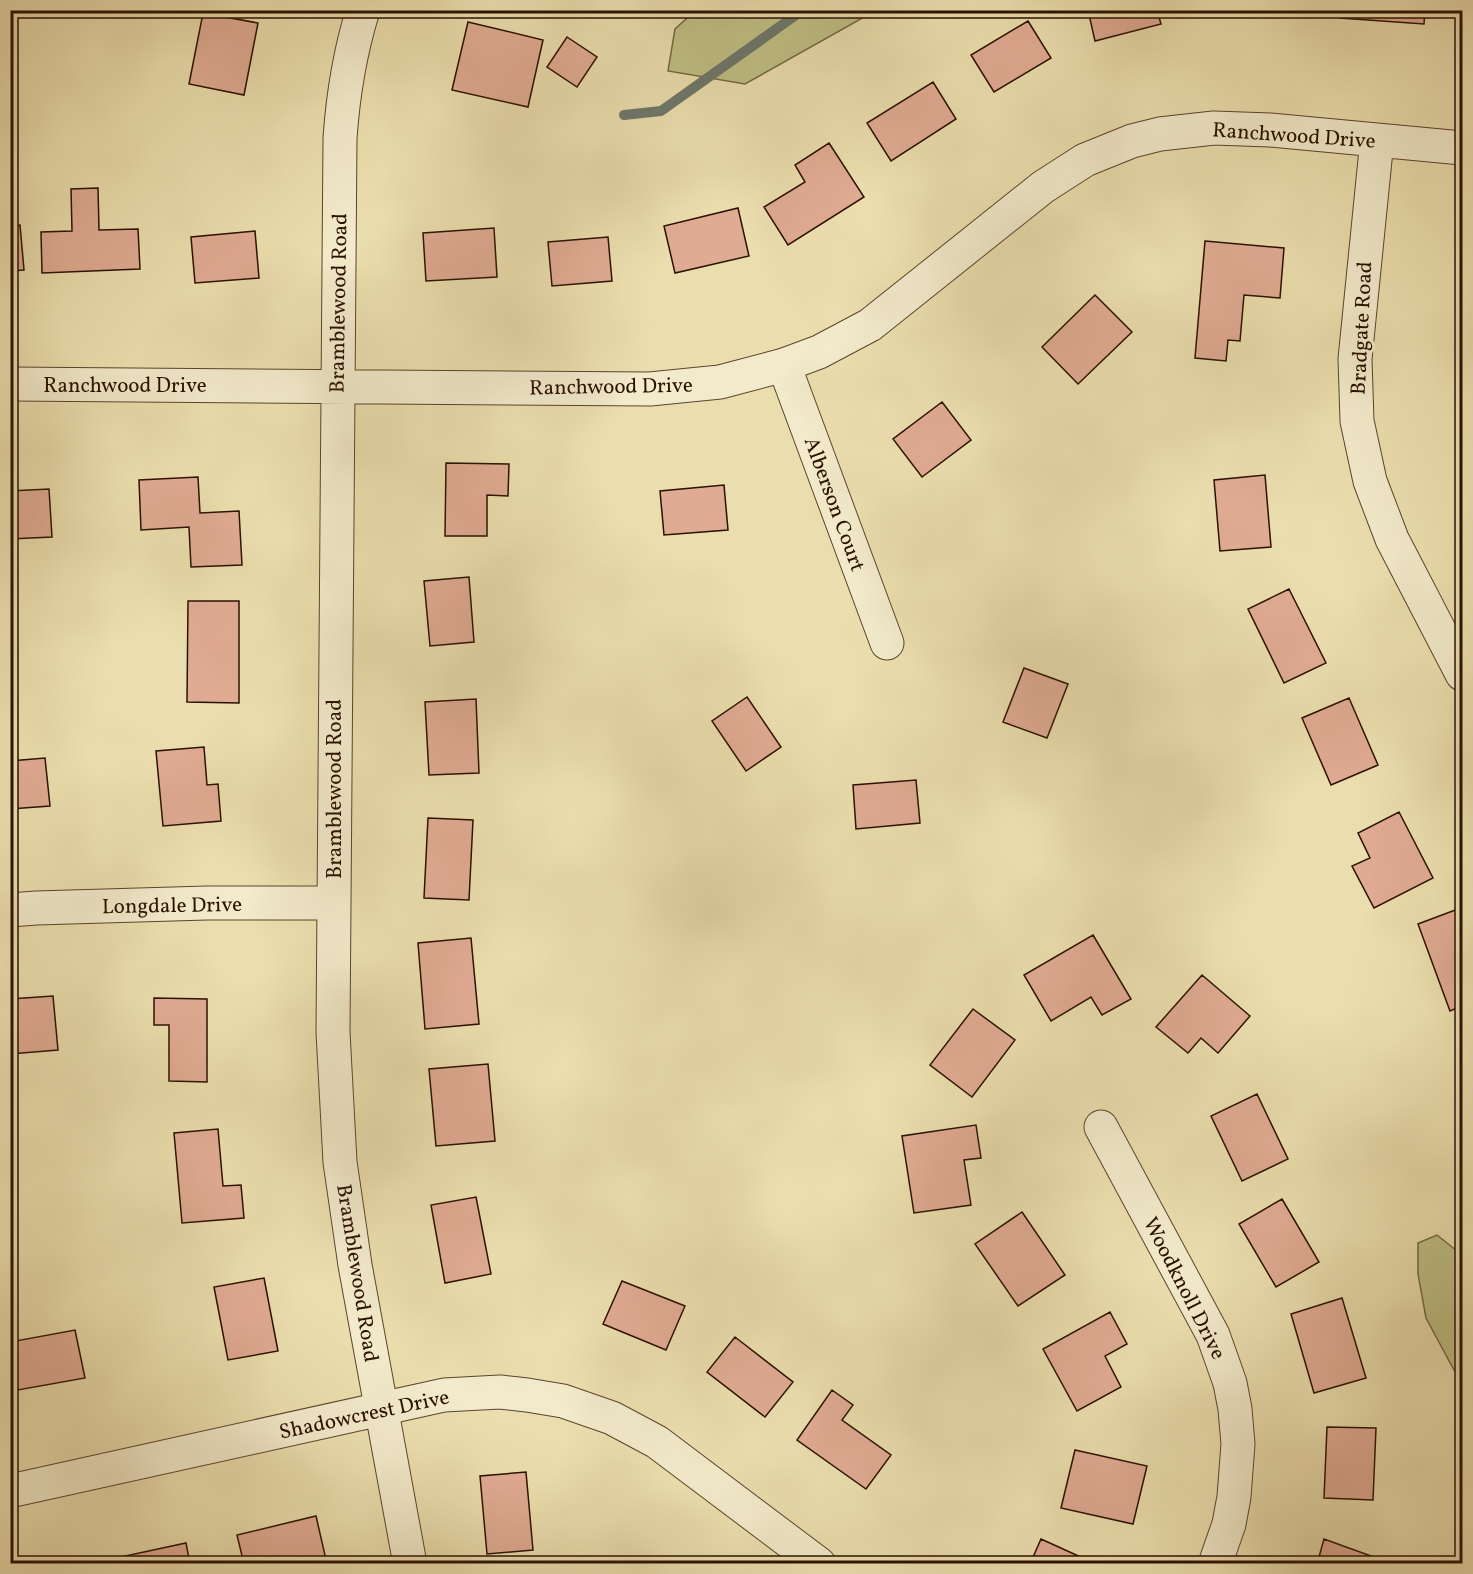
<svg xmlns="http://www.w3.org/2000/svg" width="1473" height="1574" viewBox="0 0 1473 1574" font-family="Vollkorn,serif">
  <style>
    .green { fill: #bfbf85; stroke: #746842; stroke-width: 1.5 }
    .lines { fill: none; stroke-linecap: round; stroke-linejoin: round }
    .stream { stroke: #6d776b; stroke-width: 10 }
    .building { fill: #e0ab93; stroke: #2a1100; stroke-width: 1.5 }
    .street-casing { stroke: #5a442c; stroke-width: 35 }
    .street { stroke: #f2eaca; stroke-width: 33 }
    .labels { text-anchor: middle; stroke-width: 6; stroke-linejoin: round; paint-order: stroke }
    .street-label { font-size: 21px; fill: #2a1100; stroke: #f2eaca }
  </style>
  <rect width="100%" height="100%" fill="#ebdeae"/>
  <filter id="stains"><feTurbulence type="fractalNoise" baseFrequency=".00333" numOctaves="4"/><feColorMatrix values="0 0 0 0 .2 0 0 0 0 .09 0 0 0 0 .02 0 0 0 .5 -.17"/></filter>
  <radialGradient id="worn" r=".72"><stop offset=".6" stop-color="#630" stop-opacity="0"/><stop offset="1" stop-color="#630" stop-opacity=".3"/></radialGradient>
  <path class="green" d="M695,11v-1l180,1 -130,73 -77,-13 7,-42z
    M1437,1235l25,20v130l-36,-67 -8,-44v-31z"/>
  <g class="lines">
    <path class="stream" d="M624,115l37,-4 142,-101"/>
  </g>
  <path class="building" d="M1088,10h69l4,14 -66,17z
    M1217,10h74v2l-74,5z
    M1340,10h85l-1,14 -84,-6z
    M203,13l55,10 -14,72 -55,-11z
    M1028,21l23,37 -57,34 -23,-37z
    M468,22l75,18 -15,67 -76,-17z
    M567,37l30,20 -20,30 -30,-20z
    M933,82l23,37 -65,42 -24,-38z
    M829,143l35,54 -76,48 -24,-38 41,-25 -10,-17z
    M98,188l1,42 39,-1 2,40 -98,4 -1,-41 31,-1 -1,-42z
    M738,208l11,48 -74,17 -11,-47z
    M20,225l4,45 -14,1v-45z
    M494,228l3,49 -71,4 -3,-48z
    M255,231l4,47 -64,5 -4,-46z
    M608,237l4,44 -60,5 -4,-44z
    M1205,241l79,7 -4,50 -36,-3 -4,46 -12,-1 -2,21 -31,-3z
    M1095,295l37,37 -54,52 -36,-37z
    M942,402l29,38 -49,37 -29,-38z
    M446,463l63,1 -1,32 -21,-1v41h-42z
    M1265,475l6,72 -51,4 -6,-71z
    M198,477l2,36 39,-2 3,54 -51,2 -2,-40 -48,3 -2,-50z
    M724,485l4,45 -64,5 -4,-44z
    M49,489l3,48 -42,2v-48z
    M469,577l5,65 -44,4 -6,-65z
    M1289,589l37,74 -42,20 -36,-74z
    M188,601h51v102l-52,-1z
    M1024,668l44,16 -21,54 -44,-16z
    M747,697l34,50 -35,24 -34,-50z
    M1349,698l29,67 -47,20 -29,-67z
    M476,699l3,74 -50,2 -4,-73z
    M204,747l3,38 11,-1 3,37 -58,5 -7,-75z
    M45,758l5,48 -40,3v-48z
    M916,780l4,43 -64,6 -3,-44z
    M1399,812l34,66 -59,30 -22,-42 18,-8 -12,-25z
    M428,818l45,2 -4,80 -45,-2z
    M1458,909l4,14v83l-12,5 -32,-87z
    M1093,935l38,64 -29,16 -11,-18 -40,24 -27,-46z
    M471,938l8,86 -54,5 -7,-86z
    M1202,975l48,41 -32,37 -17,-15 -13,15 -32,-26z
    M53,996l5,54 -48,4v-55z
    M154,998l53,1v83l-38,-1v-56h-15z
    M973,1009l42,31 -43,57 -42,-32z
    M488,1064l7,77 -59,5 -7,-77z
    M1257,1094l31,65 -46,22 -31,-65z
    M976,1125l5,33 -17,2 7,45 -57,8 -12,-77z
    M218,1129l5,57 18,-1 3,33 -62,5 -8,-90z
    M476,1197l15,77 -46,9 -14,-78z
    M1282,1199l37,63 -43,25 -37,-63z
    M1022,1212l43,63 -47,31 -43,-62z
    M264,1278l14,73 -50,9 -14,-73z
    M622,1281l63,25 -19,44 -63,-26z
    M1342,1298l24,80 -52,15 -23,-79z
    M1110,1312l17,32 -22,12 16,31 -44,24 -34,-62z
    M75,1330l10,48 -67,12 -8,-38v-10z
    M735,1337l58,45 -28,35 -58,-45z
    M832,1390l21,15 -11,15 49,35 -25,34 -69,-49z
    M1327,1427l49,1 -3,72 -49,-2z
    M1075,1450l72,16 -14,58 -72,-16z
    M526,1472l7,78 -46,4 -7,-78z
    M316,1516l11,48h-83l-7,-29z
    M1041,1539l55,25h-66z
    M1324,1539l47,17 -2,8h-52z
    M186,1543l4,21h-87l-1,-3z"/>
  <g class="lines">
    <g class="street-casing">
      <path id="street" d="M363,10c-13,42 -20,85 -23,128l-7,894 7,130 15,103 55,299
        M1377,140l-22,219 2,62 13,60 22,58 70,135
        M784,365l103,278
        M10,384l640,5 70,-7 64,-17 35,-13 51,-27 173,-138 42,-27 47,-19 28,-7 54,-6 56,2 192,18
        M10,910l26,-2 171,-5h126
        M1101,1127l112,208 17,48 5,26 3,35 -4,53 -5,27 -14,40
        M10,1491l434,-96 56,-3 27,3 36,6 49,17 45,24 162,122"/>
    </g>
    <use href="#street" class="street"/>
  </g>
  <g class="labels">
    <g class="street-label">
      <text transform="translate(1294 135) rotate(4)" y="7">Ranchwood Drive</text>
      <text transform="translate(338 303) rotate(-89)" y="7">Bramblewood Road</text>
      <text transform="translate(1361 328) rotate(-87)" y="7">Bradgate Road</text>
      <text x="125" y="392">Ranchwood Drive</text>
      <text transform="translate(611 386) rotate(-1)" y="7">Ranchwood Drive</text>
      <text transform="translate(835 504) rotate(70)" y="7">Alberson Court</text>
      <text transform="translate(334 789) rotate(-90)" y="7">Bramblewood Road</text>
      <text transform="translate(172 905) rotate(-1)" y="7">Longdale Drive</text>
      <text transform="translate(358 1273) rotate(81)" y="7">Bramblewood Road</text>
      <text transform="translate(1185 1288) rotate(63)" y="7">Woodknoll Drive</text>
      <text transform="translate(364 1414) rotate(-12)" y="7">Shadowcrest Drive</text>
    </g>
  </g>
  <rect width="1473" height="1574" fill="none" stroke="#ebdeae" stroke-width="36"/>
  <rect x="12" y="12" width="1449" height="1550" fill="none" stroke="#2a1100" stroke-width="3"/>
  <rect x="18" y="18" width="1437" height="1538" fill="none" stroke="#2a1100" stroke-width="1.5"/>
  <rect width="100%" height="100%" filter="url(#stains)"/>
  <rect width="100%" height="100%" fill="url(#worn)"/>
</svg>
